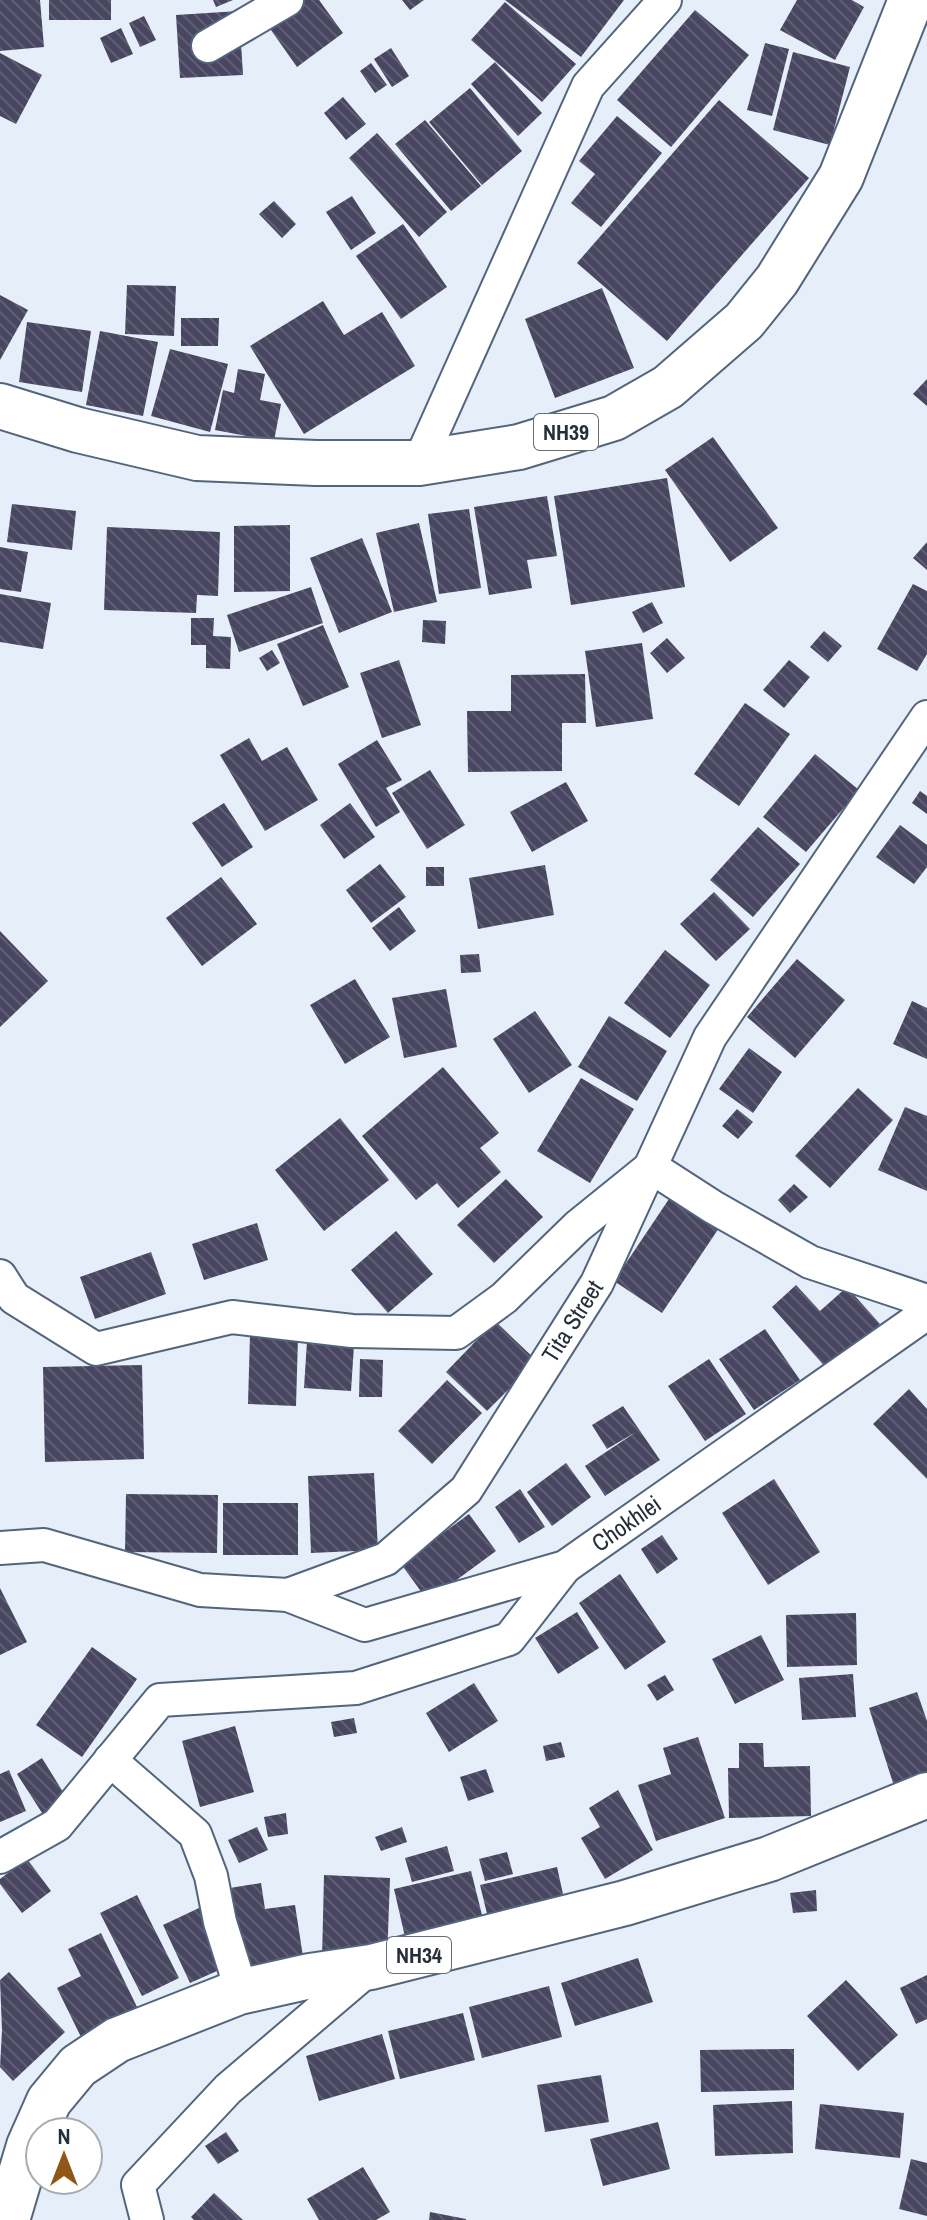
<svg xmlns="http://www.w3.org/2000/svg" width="927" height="2220" viewBox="0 0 927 2220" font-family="'Archivo Narrow',sans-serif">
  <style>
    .building { fill: url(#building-back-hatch) }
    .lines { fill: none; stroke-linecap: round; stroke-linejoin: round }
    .street-casing { stroke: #52657d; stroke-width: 36 }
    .highway-casing { stroke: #52657d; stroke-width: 48 }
    .street { stroke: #fff; stroke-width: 32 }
    .highway { stroke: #fff; stroke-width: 44 }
    .labels { text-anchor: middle; stroke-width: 8; stroke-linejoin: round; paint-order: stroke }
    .shield { fill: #fff; stroke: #676d74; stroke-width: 2 }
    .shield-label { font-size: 22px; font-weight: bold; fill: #262e39 }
    .street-label { font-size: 24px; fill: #262e39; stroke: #fff }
  </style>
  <defs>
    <pattern id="building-back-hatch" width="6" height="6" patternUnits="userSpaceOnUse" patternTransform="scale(2)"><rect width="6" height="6" fill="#484660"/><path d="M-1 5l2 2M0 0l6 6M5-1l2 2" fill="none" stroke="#605e74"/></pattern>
  </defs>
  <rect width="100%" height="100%" fill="#e5eef9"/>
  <path class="building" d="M0,0h40l4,47 -44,4z
    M49,0h62v20h-62z
    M213,0h20l-17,7z
    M298,0h21l24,33 -46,34 -31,-44z
    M402,0h22l-14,10z
    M505,0h119l-43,57z
    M797,0h55l12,7 -29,53 -55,-30z
    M505,2l71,62 -34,38 -71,-62z
    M695,10l54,45 -78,92 -54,-47z
    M239,11l4,64 -63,3 -4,-63z
    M144,16l12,24 -16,7 -11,-24z
    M121,28l12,26 -22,9 -11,-25z
    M765,43l24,6 -17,67 -25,-6z
    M391,48l18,28 -17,11 -18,-28z
    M793,52l57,15 -20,78 -57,-15z
    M0,53l42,22 -26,49 -16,-8z
    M495,62l47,51 -24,23 -47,-52z
    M371,63l16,22 -12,8 -15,-22z
    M470,88l52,63 -40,34 -53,-63z
    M343,97l23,27 -20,16 -22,-27z
    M719,100l90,78 -142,163 -90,-78z
    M617,116l45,37 -61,74 -30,-24 24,-29 -16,-13z
    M425,120l56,66 -30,25 -56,-67z
    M377,133l70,79 -28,25 -70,-79z
    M352,196l24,37 -25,17 -25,-38z
    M274,201l22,23 -14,14 -23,-24z
    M403,224l44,63 -46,32 -45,-63z
    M127,285l49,1 -2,50 -49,-2z
    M602,288l32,80 -79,30 -30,-79z
    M0,295l28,15 -28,50z
    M323,301l21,34 38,-23 33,54 -111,68 -54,-88z
    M181,318h38l-1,28h-37z
    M27,322l64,9 -9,61 -63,-10z
    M100,331l58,11 -15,74 -57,-11z
    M170,349l58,15 -18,68 -59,-16z
    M238,369l27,5 -5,26 21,4 -7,37 -59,-11 8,-40 11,3z
    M927,379v27l-14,-12z
    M713,437l65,91 -48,34 -65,-92z
    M667,478l18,109 -114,18 -17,-109z
    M547,496l10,60 -30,4 5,28 -43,7 -15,-88z
    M12,504l64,7 -4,39 -65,-8z
    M469,509l12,79 -42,6 -11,-80z
    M419,523l18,79 -43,10 -18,-79z
    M290,525v66l-56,1v-66z
    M107,527l113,5 -2,64 -21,-1 -1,18 -92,-3z
    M362,538l30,74 -53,21 -29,-75z
    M927,542v28l-14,-12z
    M0,547l28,5 -7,40 -21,-3z
    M913,584l14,7v63l-10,17 -40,-22z
    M311,587l12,36 -84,29 -12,-37z
    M0,594l51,9 -8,46 -43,-7z
    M652,602l11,21 -20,10 -11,-21z
    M191,618h23l-1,18 18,1 -1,32 -24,-1v-23h-15z
    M423,620l23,1 -1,23 -23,-2z
    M323,625l26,62 -46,19 -26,-62z
    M824,631l18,15 -14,16 -18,-15z
    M667,638l18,20 -18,15 -17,-20z
    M642,643l11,76 -57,8 -11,-76z
    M272,650l8,13 -13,8 -8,-13z
    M399,660l22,65 -39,13 -22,-65z
    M789,660l21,17 -26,31 -21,-18z
    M585,674l1,49h-24v48l-94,1 -1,-61h44v-36z
    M745,703l45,31 -51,72 -45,-32z
    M249,738l13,23 25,-14 31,53 -53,31 -45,-76z
    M377,740l25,40 -16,8 14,24 -24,15 -38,-63z
    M815,754l44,36 -53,62 -43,-35z
    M430,770l35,55 -38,24 -35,-56z
    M566,782l22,39 -56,31 -22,-40z
    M920,791l7,5v18l-15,-11z
    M224,803l29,44 -31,20 -30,-44z
    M350,803l25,34 -31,22 -24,-34z
    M900,825l27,20v22l-13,17 -38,-27z
    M758,827l42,37 -47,53 -43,-37z
    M380,864l26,33 -35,26 -25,-33z
    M545,865l9,50 -76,14 -9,-51z
    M426,867h18v19h-18z
    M221,877l36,47 -55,42 -36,-48z
    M714,892l36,37 -34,32 -36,-37z
    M399,907l17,24 -26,20 -18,-23z
    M0,931l48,50 -48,46z
    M665,950l45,35 -40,53 -46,-35z
    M479,954l2,18 -20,1 -1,-18z
    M797,959l48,41 -50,58 -48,-41z
    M355,979l35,58 -45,27 -35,-59z
    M446,989l11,58 -53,11 -12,-60z
    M912,1001l15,7v51l-34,-15z
    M535,1011l37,54 -43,28 -36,-54z
    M609,1016l58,35 -30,50 -59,-34z
    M749,1048l33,24 -29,41 -34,-24z
    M443,1067l56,66 -19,15 21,24 -43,36 -21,-25 -21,17 -54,-64z
    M581,1078l53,31 -44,74 -53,-32z
    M858,1088l35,32 -63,68 -35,-32z
    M905,1107l22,9v75l-49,-21z
    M737,1109l16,13 -15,17 -16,-13z
    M340,1118l49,62 -65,51 -49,-61z
    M506,1179l37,38 -49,46 -37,-38z
    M794,1184l14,13 -18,16 -12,-13z
    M671,1196l48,32 -57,85 -48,-32z
    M257,1223l11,37 -64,20 -12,-36z
    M396,1231l37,43 -45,39 -37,-43z
    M151,1252l15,42 -71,25 -15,-42z
    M796,1285l24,26 27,-24 33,37 -52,46 -56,-63z
    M495,1321l42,40 -50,50 -41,-39z
    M765,1329l35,51 -46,30 -35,-51z
    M250,1335l48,2 -2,69 -48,-2z
    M307,1341l47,4 -3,46 -47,-3z
    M360,1359l23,1 -1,37h-23z
    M709,1359l37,55 -41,27 -37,-55z
    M142,1365l2,94 -99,3 -2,-95z
    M447,1380l35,33 -50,51 -34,-33z
    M909,1389l18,20v70l-54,-55z
    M623,1406l37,54 -55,36 -20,-30 51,-34 -29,17 -15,-24z
    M566,1463l25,34 -39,29 -25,-34z
    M374,1473l4,77 -67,3 -3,-77z
    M774,1479l46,73 -52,33 -46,-72z
    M520,1489l25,38 -26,16 -24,-36z
    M126,1494l92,1 -1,58 -92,-1z
    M223,1503h75v52h-75z
    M469,1514l27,37 -68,50 -27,-37z
    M662,1535l16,24 -21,15 -16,-25z
    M620,1574l46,68 -41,28 -46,-67z
    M0,1588l27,54 -27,13z
    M577,1612l22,36 -41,26 -23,-36z
    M856,1613l1,52 -70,2 -1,-52z
    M761,1635l23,45 -49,24 -23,-45z
    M92,1647l45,32 -55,78 -46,-32z
    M853,1674l3,43 -54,3 -3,-42z
    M665,1675l9,15 -17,11 -10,-16z
    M474,1683l24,38 -49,31 -23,-39z
    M917,1692l10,29v54l-33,11 -25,-78z
    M354,1718l3,15 -23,4 -3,-15z
    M235,1726l19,66 -54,15 -18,-66z
    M698,1737l27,81 -69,23 -18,-56 33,-11 -8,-26z
    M561,1742l4,15 -19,4 -3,-15z
    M739,1743h24l1,24 46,-1 1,50 -82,2 -1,-50h11z
    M42,1758l26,42 -24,16 -27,-42z
    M486,1769l8,23 -26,9 -8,-24z
    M9,1770l17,41 -26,11v-48z
    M618,1790l35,60 -48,29 -24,-41 19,-11 -11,-19z
    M286,1813l2,21 -20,3 -4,-20z
    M257,1827l11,23 -29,13 -11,-23z
    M402,1827l5,15 -26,9 -6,-14z
    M447,1846l7,25 -42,11 -7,-24z
    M507,1852l6,22 -28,7 -6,-22z
    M27,1859l24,32 -29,22 -22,-29v-5z
    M557,1867l10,45 -76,18 -11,-45z
    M471,1871l15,60 -78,19 -14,-61z
    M324,1875l66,3 -3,83 -65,-2z
    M261,1883l4,26 30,-4 9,58 -61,9 -13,-84z
    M816,1890l1,21 -24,2 -3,-20z
    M137,1895l42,83 -37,18 -42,-83z
    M199,1908l27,59 -36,16 -27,-58z
    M101,1933l37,76 -57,28 -24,-49 24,-12 -13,-27z
    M638,1958l15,44 -78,24 -14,-43z
    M9,1972l56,60 -52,49 -13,-14 2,-37 -2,-50z
    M927,1975v44l-11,5 -16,-36z
    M846,1980l52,55 -40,36 -51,-55z
    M549,1986l13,51 -80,21 -13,-51z
    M463,2013l12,47 -75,19 -12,-48z
    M382,2034l13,45 -76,22 -13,-45z
    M794,2049v41l-93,2 -1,-42z
    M601,2075l8,47 -64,10 -8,-47z
    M792,2101l1,52 -78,3 -2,-51z
    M820,2104l84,9 -4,45 -85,-9z
    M658,2122l12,47 -67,17 -13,-47z
    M226,2132l13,19 -21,13 -13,-18z
    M911,2159l16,4v53l-28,-7z
    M363,2167l27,45 -14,8h-57l-12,-21z
    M214,2193l29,27h-49l-3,-3z
    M430,2212l36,7v1h-37z"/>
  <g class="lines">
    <g class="street-casing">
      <g id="street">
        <path d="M208,46l79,-46"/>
        <path d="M419,463l169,-377 77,-86"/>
        <path d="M0,1276l14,22 82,51 136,-32 120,14 104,2 48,-35 74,-72 73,-59 62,40 97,55 117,39"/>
        <path id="s1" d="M0,1548l44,-3 156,45 88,5 98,-36 80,-69 131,-207 113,-246 217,-320"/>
        <path id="s2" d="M288,1595l77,30 200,-58 362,-254"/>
        <path d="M110,1760l85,74 16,42 9,46 15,48 4,22"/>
        <path d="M0,1857l57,-32 103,-125 196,-12 153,-49 56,-72"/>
        <path d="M147,2220l-9,-35 90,-96 143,-122"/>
      </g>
    </g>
    <g class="highway-casing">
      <path id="highway" d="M0,406l78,24 119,28 119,5h103l100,-16 95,-29 54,-31 76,-66 33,-41 64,-103 70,-177
        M7,2220l22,-74 20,-45 29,-35 39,-26 122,-48 71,-16 61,-9 254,-64 144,-44 158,-64"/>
    </g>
    <use href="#street" class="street"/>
    <use href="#highway" class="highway"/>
  </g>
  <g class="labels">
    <g class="shield">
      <rect x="534" y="414" width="64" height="36" rx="6"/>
      <rect x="387" y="1937" width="64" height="36" rx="6"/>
    </g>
    <g class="shield-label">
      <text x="566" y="440">NH39</text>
      <text x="419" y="1963">NH34</text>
    </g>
    <g class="street-label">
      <text dy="8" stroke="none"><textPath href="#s1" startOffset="704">Tita Street</textPath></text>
      <text dy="8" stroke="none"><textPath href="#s2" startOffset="366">Chokhlei</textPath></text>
    </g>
  </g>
  <g transform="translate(64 2156)"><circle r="38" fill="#ffffff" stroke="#a8abb0" stroke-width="2"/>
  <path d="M0-6L14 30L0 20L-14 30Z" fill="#925617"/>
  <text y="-12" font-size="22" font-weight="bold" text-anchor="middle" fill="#262e39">N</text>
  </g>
</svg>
